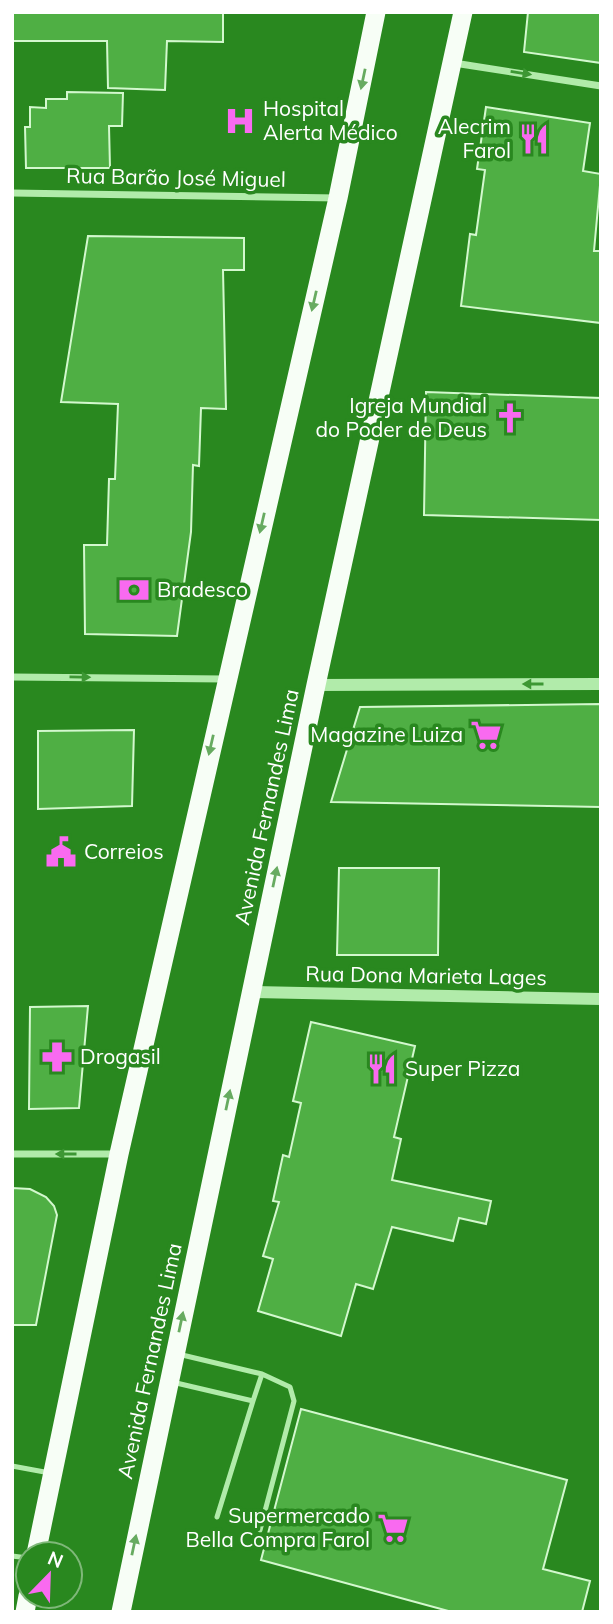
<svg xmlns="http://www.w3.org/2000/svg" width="613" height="1624" viewBox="0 0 613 1624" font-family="Mulish,sans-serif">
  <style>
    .building { fill: #4faf44; stroke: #d3f8ce; stroke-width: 2 }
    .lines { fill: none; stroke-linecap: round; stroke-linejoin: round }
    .service { stroke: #b1ebaa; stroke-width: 5 }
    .minor { stroke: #b1ebaa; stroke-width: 7 }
    .tertiary { stroke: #b1ebaa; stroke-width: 12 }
    .trunk { stroke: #f7fef6; stroke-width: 19 }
    .oneway { fill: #3d9734 }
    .oneway2 { fill: #67ab60 }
    .labels { text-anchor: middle; stroke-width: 7; stroke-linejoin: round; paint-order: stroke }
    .poi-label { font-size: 21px; fill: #fff; stroke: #29881f; text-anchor: start }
    .street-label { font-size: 21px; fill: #fff; stroke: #29881f }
  </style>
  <rect width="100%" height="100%" fill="#29881f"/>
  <path class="building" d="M12,12h211v30l-56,-1 -2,49 -57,-2 -1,-47h-95z
    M528,12h73v51l-77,-11z
    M67,92l56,1 -1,33h-13l1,42h-84l-1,-41h5v-20l16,1v-9h21z
    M486,107l104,16 -7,48 18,3 -7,77h7v72l-140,-17 9,-72 6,1 9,-65 -8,-1z
    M88,236l156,2v32h-21l3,139 -25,-1 -2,58 -6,-1 -2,67 -14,104 -92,-2 -1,-89h23l2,-66h6l3,-75 -57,-2z
    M426,392l175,6v122l-177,-5z
    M600,704l1,103 -270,-5 29,-95z
    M134,730l-2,76 -94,3v-78z
    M339,868h100l-1,87h-101z
    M88,1006l-9,102 -50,1 1,-102z
    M311,1022l104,24 -21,91 7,2 -9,41 99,21 -5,23 -27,-6 -6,23 -61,-14 -19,62 -17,-5 -15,52 -83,-25 15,-52 -10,-3 16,-54 -6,-1 10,-46 6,2 12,-54 -8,-2z
    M12,1188l18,1 16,8 8,9 3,9 -21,110h-24z
    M301,1409l266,71 -24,89 47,12 -8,31h-130l-191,-52z"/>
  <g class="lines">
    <path class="service" d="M178,1354l84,20 -9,27
      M172,1382l81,19 -36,116
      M12,1466l38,7
      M260,1530l34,-129 -4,-14 -28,-13
      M12,1556l16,2"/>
    <path class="minor" d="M454,63l147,23
      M12,193l326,5
      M12,677l213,2
      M12,1154h107"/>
    <path class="tertiary" d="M316,685l285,-1
      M251,992l350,7"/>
    <path class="trunk" d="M36,1554l83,-400 219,-956 38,-186
      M25,1612l3,-16
      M121,1612l195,-927 147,-673"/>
  </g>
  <defs><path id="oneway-solid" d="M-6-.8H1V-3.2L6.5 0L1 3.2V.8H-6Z" transform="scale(1.75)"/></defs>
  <g class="oneway">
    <use href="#oneway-solid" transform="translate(521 73) rotate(9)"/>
    <use href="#oneway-solid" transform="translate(80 677) rotate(1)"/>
    <use href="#oneway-solid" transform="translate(533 684) rotate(180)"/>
    <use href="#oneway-solid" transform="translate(66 1154) rotate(180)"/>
  </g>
  <g class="oneway2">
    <use href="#oneway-solid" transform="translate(363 79) rotate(102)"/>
    <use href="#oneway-solid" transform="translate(314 301) rotate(103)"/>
    <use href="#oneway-solid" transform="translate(262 523) rotate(103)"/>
    <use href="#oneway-solid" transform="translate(211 745) rotate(103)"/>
    <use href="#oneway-solid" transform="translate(275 877) rotate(-78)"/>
    <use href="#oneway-solid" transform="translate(228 1100) rotate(-78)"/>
    <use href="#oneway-solid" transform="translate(181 1322) rotate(-78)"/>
    <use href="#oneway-solid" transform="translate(134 1545) rotate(-78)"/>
  </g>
  <defs>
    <g id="hospital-bare" transform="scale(2.415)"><path d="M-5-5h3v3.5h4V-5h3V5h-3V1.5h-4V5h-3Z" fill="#f96af0" stroke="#29881f" stroke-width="2.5" paint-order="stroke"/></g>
    <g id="restaurant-bare" transform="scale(2.415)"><path d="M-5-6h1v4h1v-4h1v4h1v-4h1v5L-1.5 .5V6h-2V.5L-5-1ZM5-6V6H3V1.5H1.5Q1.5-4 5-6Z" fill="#f96af0" stroke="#29881f" stroke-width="2.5" paint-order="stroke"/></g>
    <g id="church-bare" transform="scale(2.415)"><path d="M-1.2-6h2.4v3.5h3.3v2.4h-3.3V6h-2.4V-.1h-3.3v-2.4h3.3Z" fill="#f96af0" stroke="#29881f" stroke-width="2.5" paint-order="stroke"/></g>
    <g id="bank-bare" transform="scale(2.415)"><path d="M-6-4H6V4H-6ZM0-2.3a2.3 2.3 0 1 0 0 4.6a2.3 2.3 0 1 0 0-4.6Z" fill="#f96af0" stroke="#29881f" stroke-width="2.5" paint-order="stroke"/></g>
    <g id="supermarket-bare" transform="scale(2.415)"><path d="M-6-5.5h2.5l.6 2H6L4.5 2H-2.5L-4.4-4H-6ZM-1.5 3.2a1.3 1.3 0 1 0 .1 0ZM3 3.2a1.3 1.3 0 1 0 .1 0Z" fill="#f96af0" stroke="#29881f" stroke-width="2.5" paint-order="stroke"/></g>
    <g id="civic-bare" transform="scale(2.415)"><path d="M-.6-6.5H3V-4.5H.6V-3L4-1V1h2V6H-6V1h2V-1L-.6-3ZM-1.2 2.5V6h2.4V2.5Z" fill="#f96af0" stroke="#29881f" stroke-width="2.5" paint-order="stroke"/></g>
    <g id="pharmacy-bare" transform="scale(2.415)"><path d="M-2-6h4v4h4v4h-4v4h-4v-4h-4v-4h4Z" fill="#f96af0" stroke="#29881f" stroke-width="2.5" paint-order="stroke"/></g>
  </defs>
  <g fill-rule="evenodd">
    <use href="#hospital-bare" x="240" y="121"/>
    <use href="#restaurant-bare" x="534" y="139"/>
    <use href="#church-bare" x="510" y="418"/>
    <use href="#bank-bare" x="134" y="590"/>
    <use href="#supermarket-bare" x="486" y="735"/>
    <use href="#civic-bare" x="61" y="852"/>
    <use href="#pharmacy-bare" x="57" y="1057"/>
    <use href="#restaurant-bare" x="382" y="1069"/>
    <use href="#supermarket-bare" x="393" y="1528"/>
  </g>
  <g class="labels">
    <g class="poi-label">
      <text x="263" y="116">Hospital<tspan x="263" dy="24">Alerta Médico</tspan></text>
      <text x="511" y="134" text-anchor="end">Alecrim<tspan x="511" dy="24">Farol</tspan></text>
      <text x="487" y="413" text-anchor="end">Igreja Mundial<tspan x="487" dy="24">do Poder de Deus</tspan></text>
      <text x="157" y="597">Bradesco</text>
      <text x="463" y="742" text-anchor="end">Magazine Luiza</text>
      <text x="84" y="859">Correios</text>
      <text x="80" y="1064">Drogasil</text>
      <text x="405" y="1076">Super Pizza</text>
      <text x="370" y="1523" text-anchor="end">Supermercado<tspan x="370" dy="24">Bella Compra Farol</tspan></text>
    </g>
    <g class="street-label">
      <text transform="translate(176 178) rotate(1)" y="7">Rua Barão José Miguel</text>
      <text transform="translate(267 807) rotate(-78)" y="7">Avenida Fernandes Lima</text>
      <text transform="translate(426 976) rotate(1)" y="7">Rua Dona Marieta Lages</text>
      <text transform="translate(150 1361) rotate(-78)" y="7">Avenida Fernandes Lima</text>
    </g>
  </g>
  <rect width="613" height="1624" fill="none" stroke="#ffffff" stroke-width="28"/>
  <g transform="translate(49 1575) rotate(23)"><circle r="33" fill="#29881f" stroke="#7fb879" stroke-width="2"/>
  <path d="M0-5L12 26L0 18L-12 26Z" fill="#f96af0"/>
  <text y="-10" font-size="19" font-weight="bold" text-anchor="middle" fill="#ffffff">N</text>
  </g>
</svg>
